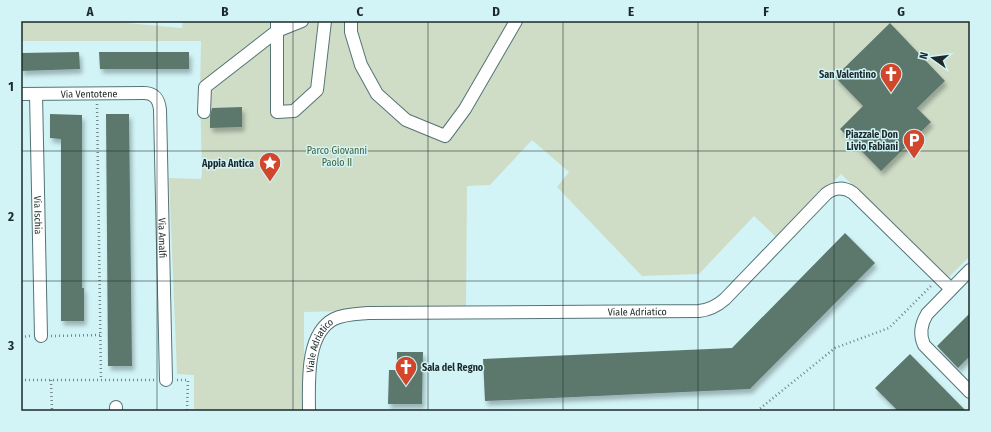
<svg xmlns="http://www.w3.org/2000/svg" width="991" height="432" viewBox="0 0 991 432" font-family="'Fira Sans Condensed',sans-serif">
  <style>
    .green { fill: #cfddc7 }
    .building { fill: #5c786d; filter: url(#shadow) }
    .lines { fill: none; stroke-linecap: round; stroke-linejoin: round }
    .street-casing { stroke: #557476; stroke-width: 14 }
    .path { stroke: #708688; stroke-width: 2.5; stroke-dasharray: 1 3; stroke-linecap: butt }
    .street { stroke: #fff; stroke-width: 12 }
    .grid { fill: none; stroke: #1c292a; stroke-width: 1; stroke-opacity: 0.55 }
    .labels { text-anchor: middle; stroke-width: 3; stroke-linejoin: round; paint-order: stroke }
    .poi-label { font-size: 10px; font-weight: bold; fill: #1c292a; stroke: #d2f4f7; text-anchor: end }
    .street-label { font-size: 10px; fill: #1c292a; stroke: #d2f4f7 }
    .park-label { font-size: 10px; fill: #465f36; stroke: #d2f4f7 }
    .neatline { fill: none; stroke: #1c292a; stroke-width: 1.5 }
    .grid-label { font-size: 13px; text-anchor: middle; font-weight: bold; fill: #1c292a }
  </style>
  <defs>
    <filter id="shadow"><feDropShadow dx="2.5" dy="4.5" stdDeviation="2" flood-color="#0004"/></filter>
  </defs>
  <rect width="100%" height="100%" fill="#d2f4f7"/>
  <path class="green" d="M21,21h83l78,7 1,-7h787v235l-21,21 -108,-103 -64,64 -23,-22 -55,58 -57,2 -85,-89 12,-15 -37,-32 -42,45 -23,1 -1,122 -162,4v99h-110v-36l-17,-1 -8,-196 32,1 1,-6 -2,-82 1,-50h-180z"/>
  <path class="building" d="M890,23l55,58 -28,27 14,14 -50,49 -41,-42 23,-23 -28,-29z
    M79,52l1,17 -59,2v-18z
    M99,52h90v17h-89z
    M242,107v20l-32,1v-12l2,-8z
    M50,114l32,1v173h2v33h-23v-182l-11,-1z
    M106,114h23l3,252h-24z
    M845,233l30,30 -125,126 -265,12 -2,-42 249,-11z
    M970,313v43l-12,12 -21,-22z
    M397,352h26l-1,52h-34l1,-34h8z
    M910,354l56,57h-68l-23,-23z"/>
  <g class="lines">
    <g class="street-casing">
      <g id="street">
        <path d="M277,21v91l17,-1 23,-21 8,-69"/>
        <path d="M351,21v11l10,33 16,29 29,26 39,16 20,-27 51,-88"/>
        <path id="s1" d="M21,94l123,-1c10,0 15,6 16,17l6,270"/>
        <path id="s2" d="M36,94l5,242"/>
        <path d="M204,112l1,-25 72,-56 25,-10"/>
        <path d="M970,270l-43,44c-6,10 -8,20 -3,31l46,47"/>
        <path d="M116,407v4"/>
        <path id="s3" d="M309,411c0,-27 -4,-77 25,-92 10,-5 23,-5 34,-6l331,-2c10,-1 18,-5 26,-12l101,-105c8,-7 18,-7 27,-1l98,96"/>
      </g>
    </g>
    <path class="path" d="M97,104l4,276
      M51,336l49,-1
      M21,337l9,-1
      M21,380h133
      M51,380l1,31
      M177,380h11l-1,31
      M757,411l78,-63 54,-20 42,-42"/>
    <use href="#street" class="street"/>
  </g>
  <path class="grid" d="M157,21v390M293,21v390M428,21v390M563,21v390M698,21v390M834,21v390M21,151h949M21,281h949"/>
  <defs>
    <g id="church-pin" transform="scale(1.15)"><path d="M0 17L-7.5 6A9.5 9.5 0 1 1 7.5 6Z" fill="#d2472c" stroke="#d2f4f7"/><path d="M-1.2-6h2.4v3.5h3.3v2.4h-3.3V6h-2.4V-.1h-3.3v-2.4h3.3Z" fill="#fff"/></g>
    <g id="parking-pin" transform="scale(1.15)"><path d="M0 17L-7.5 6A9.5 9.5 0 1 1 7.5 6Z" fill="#d2472c" stroke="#d2f4f7"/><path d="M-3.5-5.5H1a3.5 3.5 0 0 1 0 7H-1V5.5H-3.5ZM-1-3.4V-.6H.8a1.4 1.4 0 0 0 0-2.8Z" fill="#fff"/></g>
    <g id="sight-pin" transform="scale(1.15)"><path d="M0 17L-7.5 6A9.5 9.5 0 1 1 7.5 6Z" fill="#d2472c" stroke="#d2f4f7"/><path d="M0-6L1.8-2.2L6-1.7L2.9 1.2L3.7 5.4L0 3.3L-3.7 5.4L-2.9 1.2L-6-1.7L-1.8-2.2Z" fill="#fff"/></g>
  </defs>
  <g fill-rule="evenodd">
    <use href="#church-pin" x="891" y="74"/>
    <use href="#parking-pin" x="914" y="140"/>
    <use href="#sight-pin" x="270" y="163"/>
    <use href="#church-pin" x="406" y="367"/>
  </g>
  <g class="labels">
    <g class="poi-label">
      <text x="876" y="78">San Valentino</text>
      <text x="898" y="138">Piazzale Don<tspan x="898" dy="12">Livio Fabiani</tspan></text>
      <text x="254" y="167">Appia Antica</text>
      <text x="422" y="371" text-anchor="start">Sala del Regno</text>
    </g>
    <g class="street-label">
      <text dy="4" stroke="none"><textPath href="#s1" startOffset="68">Via Ventotene</textPath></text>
      <text dy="4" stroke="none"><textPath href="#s2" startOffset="121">Via Ischia</textPath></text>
      <text dy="4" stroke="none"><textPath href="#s1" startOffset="277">Via Amalfi</textPath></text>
      <text dy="4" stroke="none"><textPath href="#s3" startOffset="404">Viale Adriatico</textPath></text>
      <text dy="4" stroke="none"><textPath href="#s3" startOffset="68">Viale Adriatico</textPath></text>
    </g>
    <g class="park-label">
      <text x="337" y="154">Parco Giovanni<tspan x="337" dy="12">Paolo II</tspan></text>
    </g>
  </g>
  <rect width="991" height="432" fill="none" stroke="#d2f4f7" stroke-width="44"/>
  <g transform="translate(933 58) rotate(284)" stroke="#d2f4f7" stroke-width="3" paint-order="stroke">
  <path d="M0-3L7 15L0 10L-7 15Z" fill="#1c292a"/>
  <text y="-6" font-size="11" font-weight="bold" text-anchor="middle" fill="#1c292a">N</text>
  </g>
  <rect x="22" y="22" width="947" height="388" class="neatline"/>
  <g class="grid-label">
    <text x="90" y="16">A</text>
    <text x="225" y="16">B</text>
    <text x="360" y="16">C</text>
    <text x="496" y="16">D</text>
    <text x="631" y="16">E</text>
    <text x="766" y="16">F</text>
    <text x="901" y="16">G</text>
    <text x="11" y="91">1</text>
    <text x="11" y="221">2</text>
    <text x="11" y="350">3</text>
  </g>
</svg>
